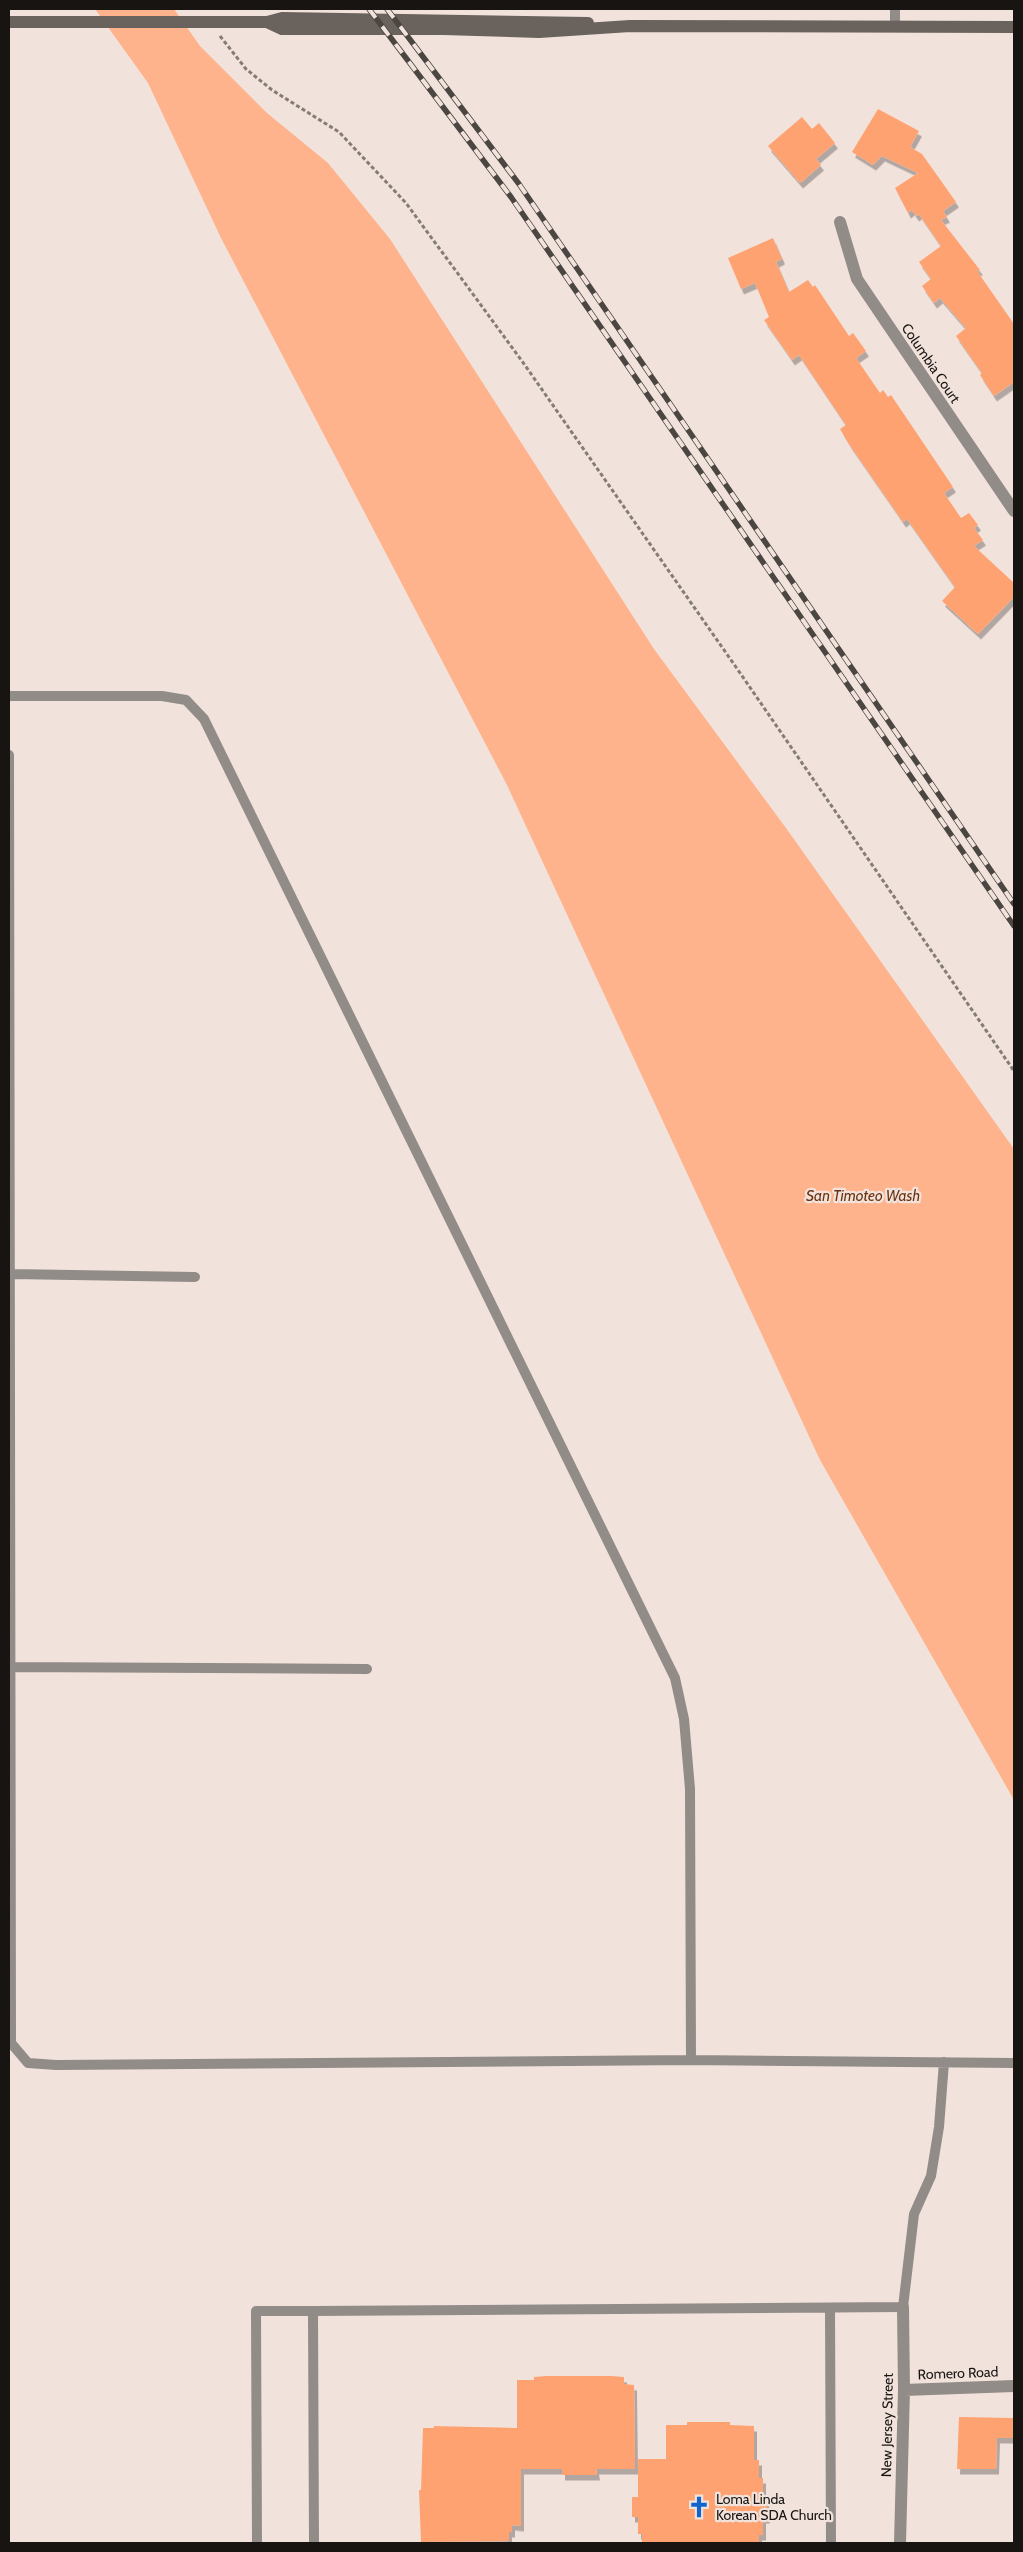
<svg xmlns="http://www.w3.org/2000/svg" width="1023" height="2552" viewBox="0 0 1023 2552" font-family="Cabin,sans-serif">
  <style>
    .water { fill: #ffb38d }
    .building { fill: #ffa272; filter: url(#shadow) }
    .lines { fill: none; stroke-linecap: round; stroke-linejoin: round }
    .path { stroke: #857c77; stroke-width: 3; stroke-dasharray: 4 2.5; stroke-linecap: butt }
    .lane { stroke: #928c89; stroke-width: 10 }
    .street { stroke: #928c89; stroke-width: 12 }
    .secondary { stroke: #6a625d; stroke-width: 12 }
    .rail-casing { stroke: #4c4642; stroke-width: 5.5 }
    .rail { stroke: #f1e3dc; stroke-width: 4; stroke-dasharray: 11; stroke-linecap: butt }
    .secondary-bridge { stroke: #6a625d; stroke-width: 12 }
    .labels { text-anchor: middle; stroke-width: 4.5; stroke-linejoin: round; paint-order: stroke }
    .street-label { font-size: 14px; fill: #181411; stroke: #f1e3dc }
    .poi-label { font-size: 14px; fill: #181411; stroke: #f1e3dc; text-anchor: start }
    .water-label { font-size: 15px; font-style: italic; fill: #6c320f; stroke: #f1e3dc }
  </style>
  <defs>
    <filter id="shadow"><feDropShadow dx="3" dy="5.5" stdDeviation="0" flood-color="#0004"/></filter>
  </defs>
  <rect width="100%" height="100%" fill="#f1e3dc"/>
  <path class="water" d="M95,9h79l26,37 67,67 61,50 62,76 264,410 132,179 228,321v651l-194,-340 -313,-675 -286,-547 -73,-155z"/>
  <path class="building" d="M878,109l41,22 -9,16 12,7 34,48 -13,9 4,6 -6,3 39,50 -3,1 37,53v58l-20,14 -14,-21 2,-2 -26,-37 10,-8 -26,-30 -6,5 -12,-17 9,-7 -12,-17 22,-16 -22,-32 -3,2 -4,-6 -4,3 -13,-25 23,-15 -36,-17 -9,9 -21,-13z
    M802,117l10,12 7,-6 16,20 -19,16 5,6 -21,18 -32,-37z
    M773,238l9,21 -6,3 13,30 19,-12 5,7 2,-2 34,51 4,-3 13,18 -10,7 24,35 3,-3 5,7 3,-2 62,92 -9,6 17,25 8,-5 9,12 -4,3 9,12 -9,6 40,37v14l-36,37 -36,-33 13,-14 -48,-68 -4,3 -54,-78 -9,-15 6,-4 -47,-70 -7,5 -28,-40 5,-3 -14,-34 -14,6 -13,-31z
    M546,2376h65l13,1v7l10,1 1,84h-39l1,6h-35v-6h-41v57l-9,-1v7h-3v9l-88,1 -2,-52h2l2,-62h11v-2l83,2v-48h17v-3z
    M959,2417l55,1v20h-17l-1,31h-39z
    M687,2422h43v3l24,1v34h5v18h4v17h3l1,23h-4v17h-4v8h-117v-9h-4v-17h-6v-20h6v-38h28v-34h21z"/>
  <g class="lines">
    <path class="path" d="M220,36l26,33 26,21 67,42 67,71 116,158 216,309 276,401"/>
    <path class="lane" d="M895,9v18
      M9,696h153l24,4 18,19 471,959 9,41 6,70 1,271 323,3
      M9,755l2,1288 17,20 28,2 635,-5
      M11,1274l184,3
      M12,1667l355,2
      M830,2308l1,235
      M257,2543l-1,-232h57
      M314,2543l-1,-232 590,-4 11,-93 17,-38 8,-49 5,-65"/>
    <path class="street" d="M840,222l17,57 157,232
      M904,2390l110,-4
      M900,2543l4,-153 -1,-83"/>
    <path class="secondary" d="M9,22h42
      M267,22l15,7h161l96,3 91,-6 384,1
      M267,22l15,-4 306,5"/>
    <g class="rail-casing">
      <path id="rail" d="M369,9l142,188 503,729
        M387,9l132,175 495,720"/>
    </g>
    <use href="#rail" class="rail"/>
    <path class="secondary-bridge" d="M51,22h216"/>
  </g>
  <defs>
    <g id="church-bare" transform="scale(1.725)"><path d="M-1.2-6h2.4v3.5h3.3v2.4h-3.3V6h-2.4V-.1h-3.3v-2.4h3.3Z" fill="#0f64ce" stroke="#f1e3dc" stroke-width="2.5" paint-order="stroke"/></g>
  </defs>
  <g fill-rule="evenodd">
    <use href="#church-bare" x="699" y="2507"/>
  </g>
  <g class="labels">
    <g class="street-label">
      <text transform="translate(931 363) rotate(56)" y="5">Columbia Court</text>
      <text transform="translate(958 2373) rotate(-2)" y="5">Romero Road</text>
      <text transform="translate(887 2425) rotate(-89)" y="5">New Jersey Street</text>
    </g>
    <g class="poi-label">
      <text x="716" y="2504">Loma Linda<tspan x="716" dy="16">Korean SDA Church</tspan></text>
    </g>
    <g class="water-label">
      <text x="863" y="1201">San Timoteo Wash</text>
    </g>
  </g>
  <rect width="1023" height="2552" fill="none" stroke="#181411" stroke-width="20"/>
</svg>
